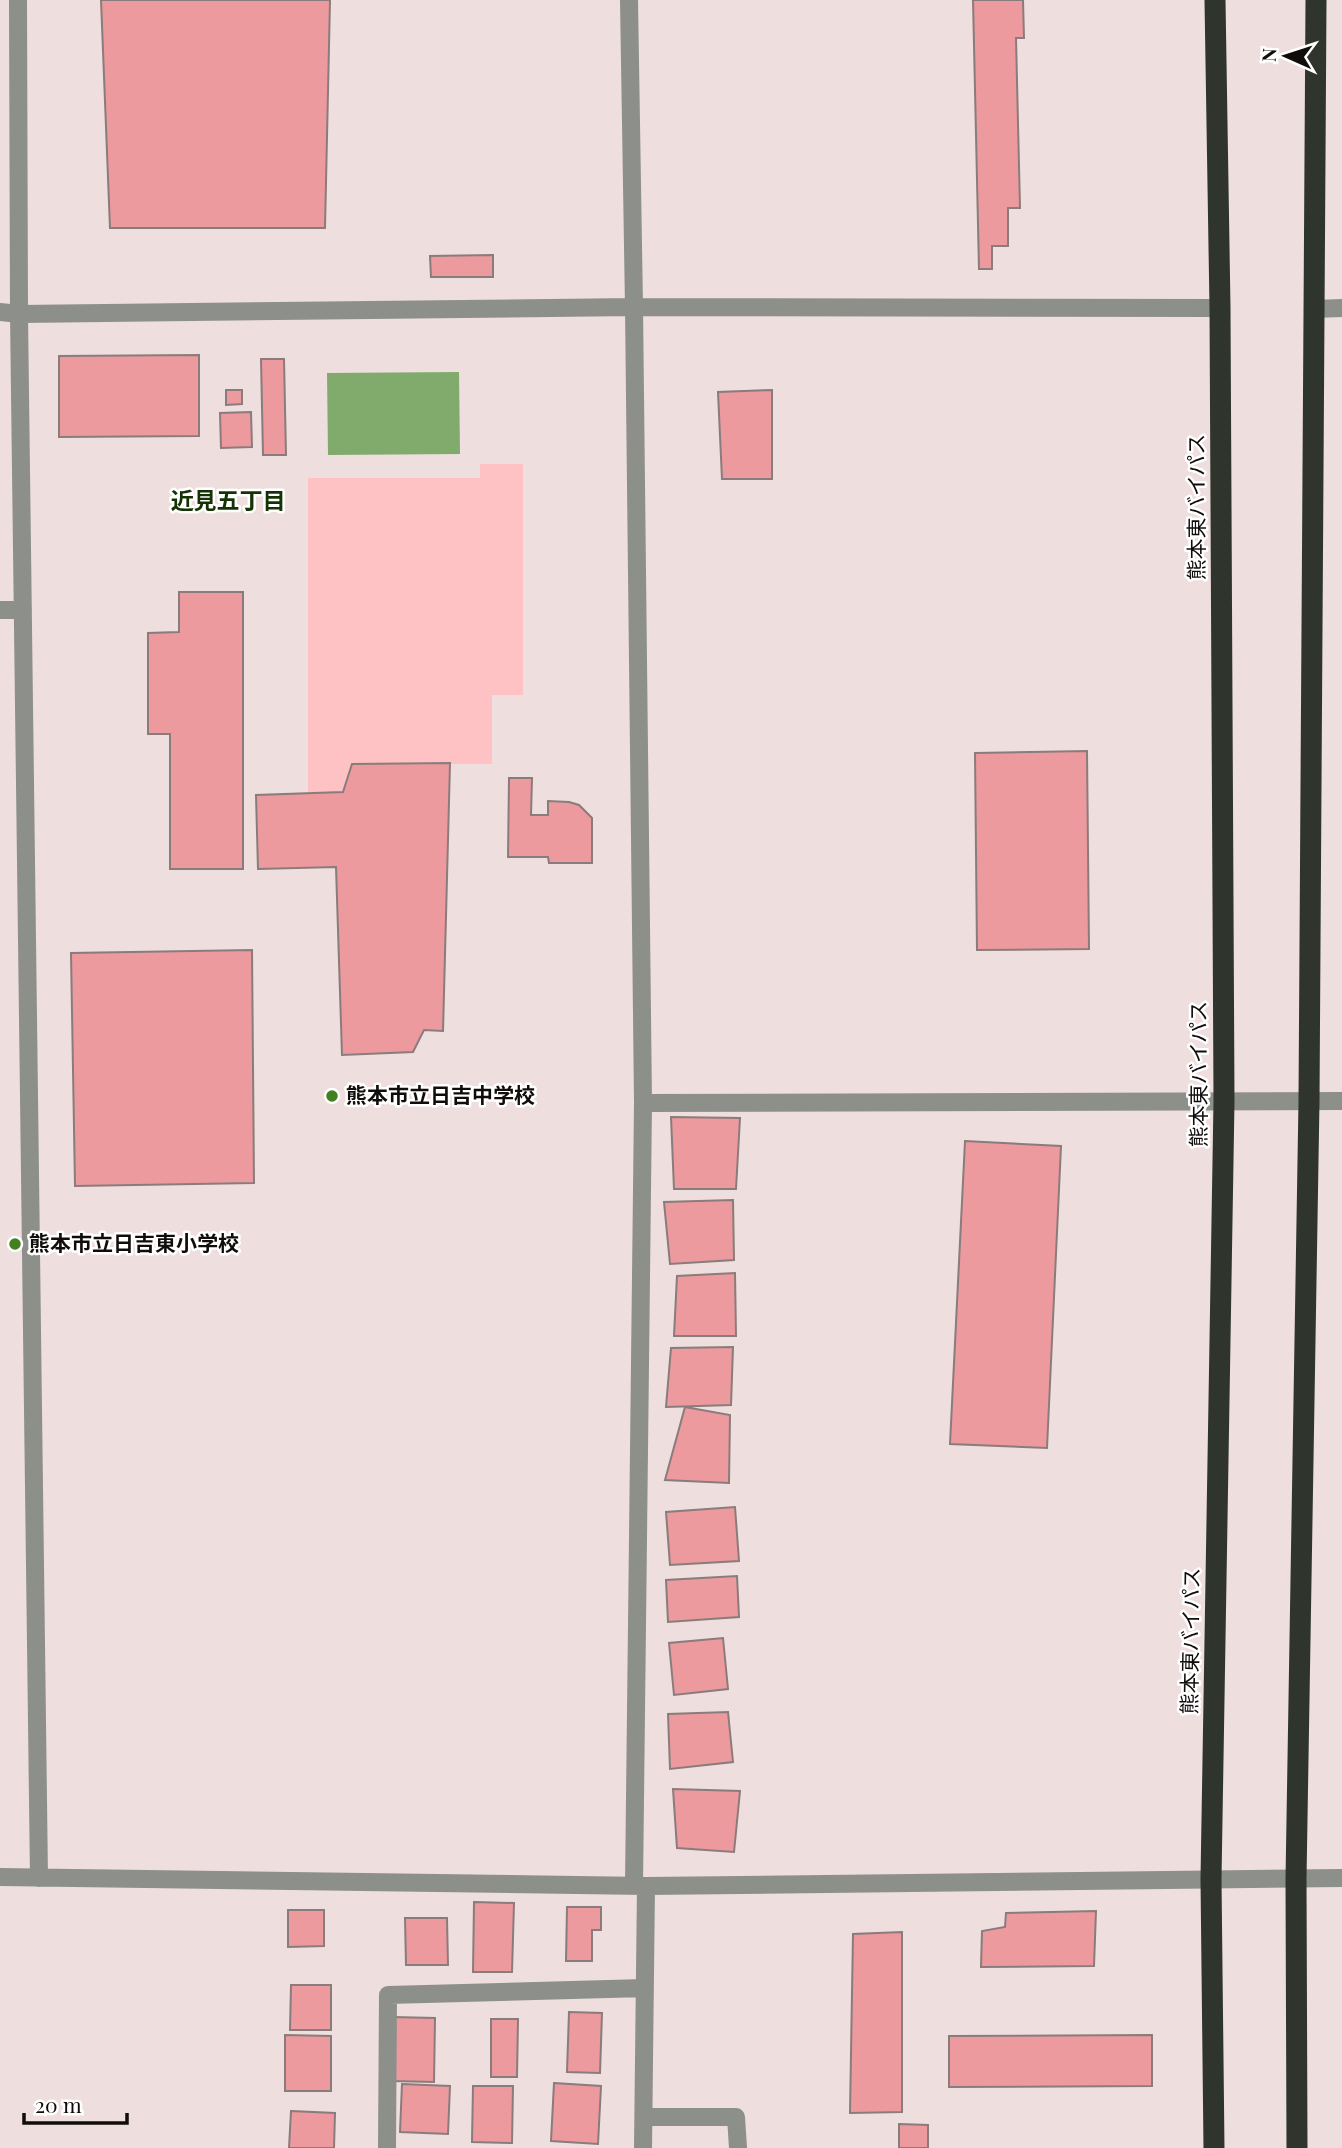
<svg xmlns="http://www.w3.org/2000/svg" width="1342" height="2148" viewBox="0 0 1342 2148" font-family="'Playfair Display','Noto Sans JP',serif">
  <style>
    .green { fill: #fec2c4 }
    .water { fill: #80ab6d }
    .building { fill: #ed9a9e; stroke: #8a7c7c; stroke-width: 2 }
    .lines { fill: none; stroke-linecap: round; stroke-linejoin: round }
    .street { stroke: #8c8f8a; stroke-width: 18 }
    .highway { stroke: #2f352d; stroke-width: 21 }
    .poi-dot { fill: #42811f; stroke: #fff; stroke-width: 2.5 }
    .labels { text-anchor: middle; stroke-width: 5; stroke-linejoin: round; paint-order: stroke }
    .street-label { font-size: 21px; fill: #110c0c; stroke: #fff }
    .poi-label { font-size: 21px; font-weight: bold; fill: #110c0c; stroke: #fff; text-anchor: start }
    .neighbourhood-label { font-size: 23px; font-weight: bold; fill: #143203; stroke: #fff }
  </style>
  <rect width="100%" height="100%" fill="#eedede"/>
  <path class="green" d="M480,464h43v231h-31v69h-139l-10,28h-35v-314h172z"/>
  <path class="water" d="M459,372l1,82 -132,1 -1,-82z"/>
  <path class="building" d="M101,0h229l-5,228h-215z
    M973,0h50l1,38h-8l4,170h-12v38h-16v23h-13z
    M493,255v22h-62l-1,-21z
    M199,355v81l-140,1v-81z
    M261,359h23l2,96h-23z
    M226,390h16v14l-16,1z
    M772,390v89h-50l-4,-87z
    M251,412l1,35 -31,1 -1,-35z
    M179,592h64v277h-73v-135h-22v-101l31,-1z
    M1087,751l2,198 -112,1 -2,-197z
    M450,763l-7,268 -19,-1 -11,22 -71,3 -6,-188 -78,2 -2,-74 87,-3 9,-28z
    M509,778h23l-1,37h17v-14l21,1 10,3 13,13v45h-43l-1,-6h-40z
    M252,950l2,233 -179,3 -4,-233z
    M671,1117l69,1 -4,71h-62z
    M965,1141l96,5 -14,302 -97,-4z
    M733,1200l1,60 -64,4 -6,-62z
    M735,1273l1,63h-62l3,-60z
    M733,1347l-2,58 -65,2 5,-59z
    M685,1407l45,8 -1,68 -64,-3z
    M735,1507l4,54 -69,4 -4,-53z
    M737,1576l2,41 -71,5 -2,-42z
    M723,1638l5,51 -54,6 -5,-52z
    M728,1712l5,50 -63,7 -2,-55z
    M673,1789l67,2 -6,61 -57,-4z
    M474,1902l40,1 -2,69h-39z
    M567,1907h34v23h-9v31h-26z
    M288,1910h36v36l-36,1z
    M1096,1911l-2,55 -113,1 1,-36 23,-4 1,-14z
    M405,1918h42l1,47h-42z
    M902,1932v180l-52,1 3,-179z
    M291,1985h40v45h-41z
    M569,2012l33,1 -2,60 -33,-1z
    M392,2017l43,1 -1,64 -43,-1z
    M491,2019h27l-1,58h-26z
    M285,2035l46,1v55h-46z
    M1152,2035v51l-203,1v-51z
    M554,2083l47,3 -3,58 -47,-3z
    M402,2084l48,2 -2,48 -48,-2z
    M473,2086h40l-1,57 -40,-1z
    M291,2111l44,2 -1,35h-45z
    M899,2124l29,1v23h-29z"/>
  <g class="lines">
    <path class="street" d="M18,0l1,314 20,1564
      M629,0l5,307 9,796 -9,783
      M1314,309l28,-1
      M0,312l19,2 615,-7 586,1
      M0,610h23
      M643,1103l699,-2
      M0,1877l646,9 696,-8
      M644,2117h92l2,31
      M387,2148l1,-153 257,-7
      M643,2148l3,-262"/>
    <path class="highway" d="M1214,2148l-3,-269 13,-778 -4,-793 -5,-308
      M1297,2148l-1,-269 13,-778 7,-1101"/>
  </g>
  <g class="poi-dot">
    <circle cx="332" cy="1096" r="7"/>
    <circle cx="15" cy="1244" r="7"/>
  </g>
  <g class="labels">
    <g class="street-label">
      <text transform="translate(1197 507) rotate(-90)" y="7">熊本東バイパス</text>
      <text transform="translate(1199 1074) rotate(-90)" y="7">熊本東バイパス</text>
      <text transform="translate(1191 1641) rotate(-89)" y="7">熊本東バイパス</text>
    </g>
    <g class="poi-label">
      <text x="346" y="1103">熊本市立日吉中学校</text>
      <text x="29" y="1251">熊本市立日吉東小学校</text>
    </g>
    <g class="neighbourhood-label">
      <text x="228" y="509">近見五丁目</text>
    </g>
  </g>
  <g transform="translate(1286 56) rotate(273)" stroke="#ffffff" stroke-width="5" paint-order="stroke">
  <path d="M0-5L12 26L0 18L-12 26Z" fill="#110c0c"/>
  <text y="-10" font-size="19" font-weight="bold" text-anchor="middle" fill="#110c0c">N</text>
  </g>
  <path d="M24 2113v10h103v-10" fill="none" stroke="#110c0c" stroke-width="3.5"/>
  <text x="35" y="2113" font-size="21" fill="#110c0c" stroke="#ffffff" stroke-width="5" paint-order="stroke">20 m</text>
</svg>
